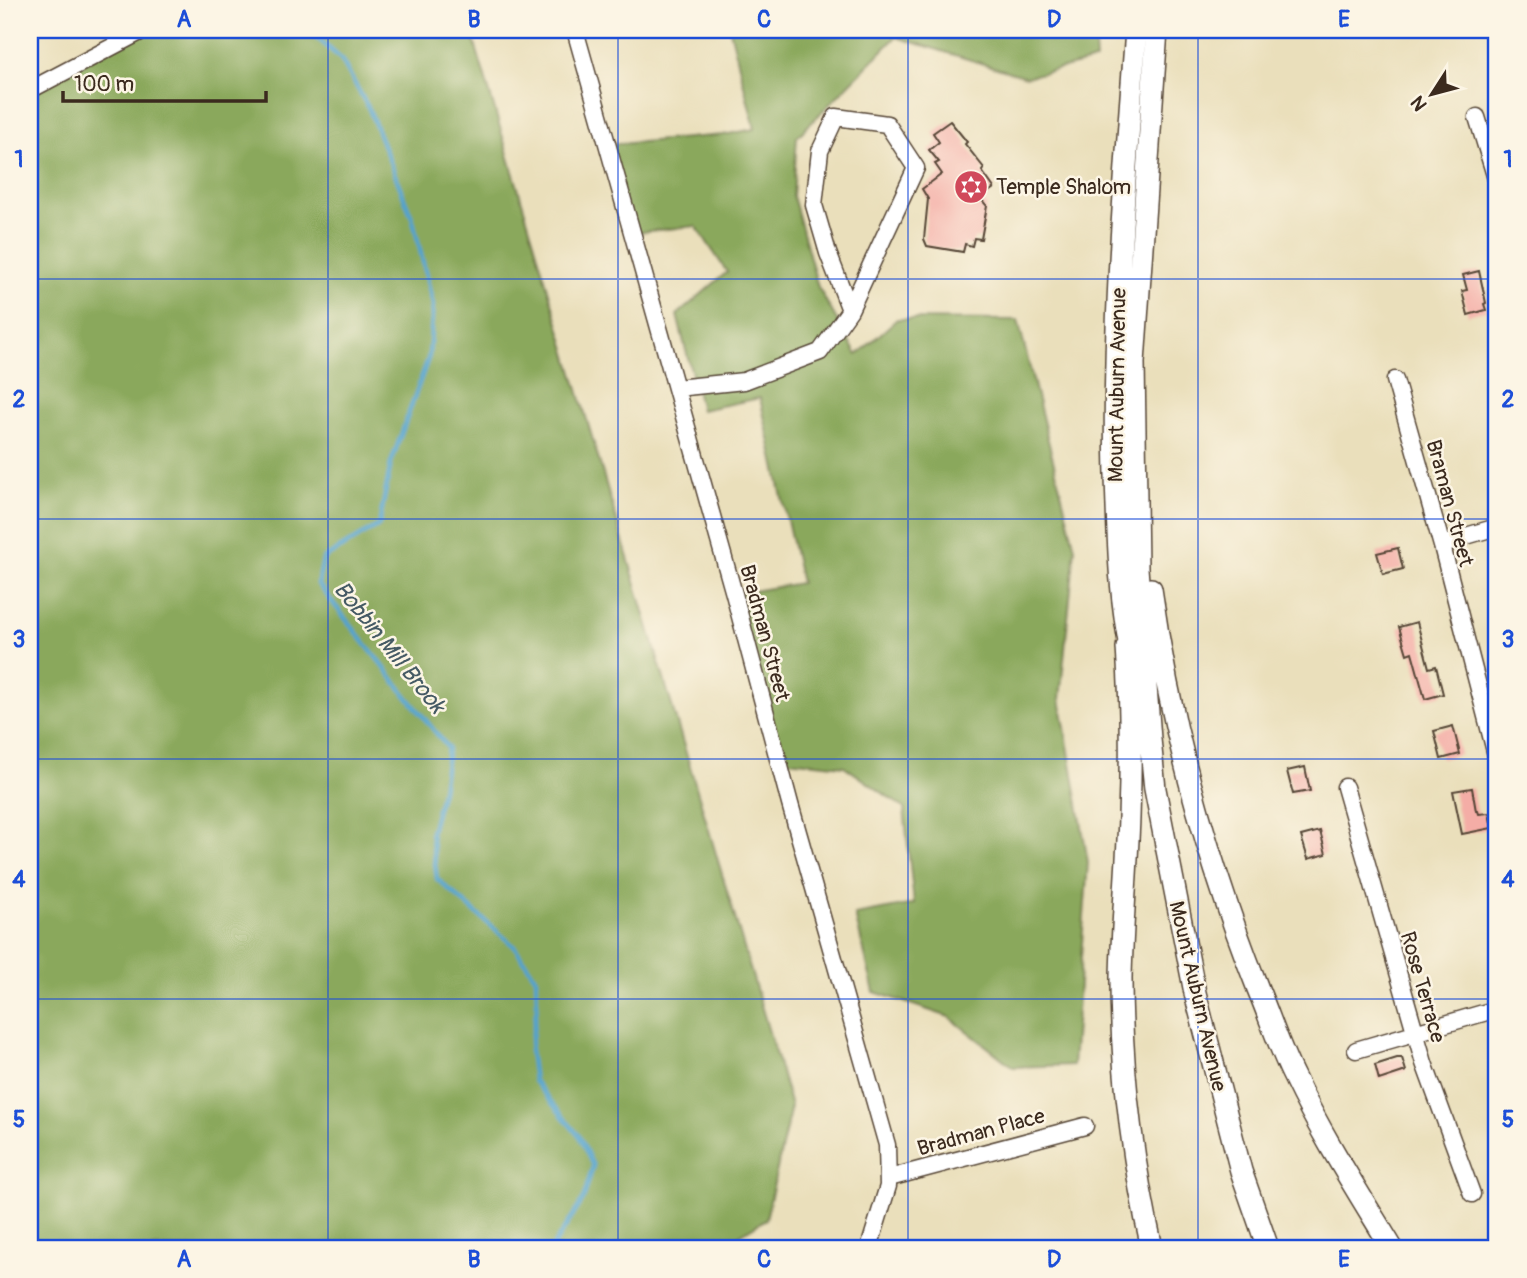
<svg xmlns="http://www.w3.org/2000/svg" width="1527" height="1278" viewBox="0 0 1527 1278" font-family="Pangolin,sans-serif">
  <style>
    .forest { fill: #8aa85c; stroke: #62693d; stroke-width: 2 }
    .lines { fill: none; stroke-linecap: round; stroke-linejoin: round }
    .stream { stroke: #53a3cd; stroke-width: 4.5 }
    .building { fill: #f4ada6 }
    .minor-casing { stroke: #554536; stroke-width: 19 }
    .major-casing { stroke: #554536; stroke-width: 24 }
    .minor { stroke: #fff; stroke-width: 16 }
    .major { stroke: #fff; stroke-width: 21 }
    .grid { fill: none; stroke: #1d4ed8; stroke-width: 2; stroke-opacity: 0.55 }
    .labels { text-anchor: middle; stroke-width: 5; stroke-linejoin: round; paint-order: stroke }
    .poi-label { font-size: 21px; fill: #3b2a1e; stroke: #fcf5e5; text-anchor: start }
    .street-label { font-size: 21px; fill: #3b2a1e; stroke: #fcf5e5 }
    .water-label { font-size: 23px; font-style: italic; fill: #455a64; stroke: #fcf5e5 }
    .neatline { fill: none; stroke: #1d4ed8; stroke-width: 2.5 }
    .grid-label { font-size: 23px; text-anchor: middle; font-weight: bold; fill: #1d4ed8 }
  </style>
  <rect width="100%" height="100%" fill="#fcf5e5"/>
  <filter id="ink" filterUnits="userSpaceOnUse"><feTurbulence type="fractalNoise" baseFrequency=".0143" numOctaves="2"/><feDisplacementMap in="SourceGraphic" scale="14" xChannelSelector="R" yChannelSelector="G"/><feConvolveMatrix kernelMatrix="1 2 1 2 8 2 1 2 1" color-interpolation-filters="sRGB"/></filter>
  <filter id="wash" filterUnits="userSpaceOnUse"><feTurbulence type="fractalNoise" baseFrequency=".00686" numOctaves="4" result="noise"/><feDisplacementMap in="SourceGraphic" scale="28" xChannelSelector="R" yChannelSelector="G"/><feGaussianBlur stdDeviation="1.57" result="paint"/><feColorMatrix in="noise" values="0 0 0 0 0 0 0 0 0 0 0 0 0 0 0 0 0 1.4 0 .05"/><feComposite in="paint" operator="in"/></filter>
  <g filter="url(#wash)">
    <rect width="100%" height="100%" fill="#eadfbb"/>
    <path class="forest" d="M130,30h341l320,1076 -25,113 -47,29h-689v-773l6,-7 -6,-11v-374z
      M730,30h364l2,30 -70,17 -130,-40 -99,100 -4,59 25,91 39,68 40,-36 121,1 57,228 -15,151 28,163 -15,203 -60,2 -64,-50 -75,-25 -19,-77 59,-11 -10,-96 -60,-42 -66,-7 -44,-165 67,-11 -41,-185 -59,12 -24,-95 50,-43 -31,-46 -64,7 -25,-88 116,-10 32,-6z"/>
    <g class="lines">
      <path class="stream" d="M296,30l18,5 27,24 28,50 44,111 20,85 -4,51 -38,107 -12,62 -56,34 -5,25 130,164 -6,42 -11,42 6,47 77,67 22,32 1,28 -7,44 4,31 45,55 14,30 -10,34 -31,48"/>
    </g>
    <g id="blocks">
      <path class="building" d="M950,121l17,21 -2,2 19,24 -2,3 12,17 -14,10 7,8 -6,33 -7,-1 -2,8 -7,-2 -2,8 -36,-6 -3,-7 4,-40 -6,-10 20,-15 -7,-10 4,-2 -10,-12 10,-8 -6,-9z
        M1479,271l7,32 -2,1 2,6 -18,5 -6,-24 5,-1 -4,-15z
        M1398,548l5,21 -20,5 -6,-21z
        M1417,622l12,46 7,-2 7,28 -18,5 -13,-47 -5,2 -8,-27z
        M1453,726l7,28 -19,5 -7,-28z
        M1305,767l5,24 -17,3 -6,-23z
        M1472,788l4,23h2l1,3 10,-1 3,15 -30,6 -9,-43z
        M1320,831l6,23 -18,5 -7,-23z
        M1397,1058h5l4,13 -27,9 -4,-15z"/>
    </g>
  </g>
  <g filter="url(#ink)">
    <use href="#blocks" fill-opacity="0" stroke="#554536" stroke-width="2"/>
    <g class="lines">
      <g class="minor-casing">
        <path id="minor" d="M575,30l159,564 56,210 97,341 1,41 -19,62
          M30,90l114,-60
          M1477,117l20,65
          M1395,380l47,166 55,213
          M676,388l68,-7 76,-29 30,-42 -22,-57 -14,-48 6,-54 16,-34 51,7 29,44 -66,142
          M1442,546l24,-10 31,-9
          M1345,787l79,276 48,131
          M1356,1050l141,-41
          M889,1178l196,-52"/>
      </g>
      <g class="major-casing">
        <path id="major" d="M1157,30l-23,333 3,205 13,171 5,50 40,204 46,178 27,77
          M1151,589c19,137 56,271 107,400 12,29 22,60 36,88 28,59 64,115 98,171
          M1127,647c4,57 4,115 2,171 -2,53 -7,107 -8,160 0,91 11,182 31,270
          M1133,661c-14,-60 -15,-123 -17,-185 -4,-149 9,-298 20,-446"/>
      </g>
      <use href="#minor" class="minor"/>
      <use href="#major" class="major"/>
    </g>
  </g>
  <path class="grid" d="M328,30v1218M618,30v1218M908,30v1218M1198,30v1218M30,279h1467M30,519h1467M30,759h1467M30,999h1467"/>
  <defs>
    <g id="synagogue-disc" transform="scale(1.75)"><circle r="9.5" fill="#d1495b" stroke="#fcf5e5"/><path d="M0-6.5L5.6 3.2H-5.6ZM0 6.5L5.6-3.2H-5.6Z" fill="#fff"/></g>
  </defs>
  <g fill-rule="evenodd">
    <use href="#synagogue-disc" x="971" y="187"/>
  </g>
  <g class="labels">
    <g class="poi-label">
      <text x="996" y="194">Temple Shalom</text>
    </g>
    <g class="street-label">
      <text transform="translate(1117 385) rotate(-89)" y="7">Mount Auburn Avenue</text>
      <text transform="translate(1450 503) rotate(75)" y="7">Braman Street</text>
      <text transform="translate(765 633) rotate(75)" y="7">Bradman Street</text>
      <text transform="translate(1423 987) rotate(74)" y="7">Rose Terrace</text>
      <text transform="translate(1198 996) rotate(77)" y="7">Mount Auburn Avenue</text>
      <text transform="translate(981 1132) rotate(-15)" y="7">Bradman Place</text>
    </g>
    <g class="water-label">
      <text transform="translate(390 647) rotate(51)" y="8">Bobbin Mill Brook</text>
    </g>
  </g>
  <rect width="1527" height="1278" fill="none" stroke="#fcf5e5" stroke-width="77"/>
  <g transform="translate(1432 94) rotate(234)" stroke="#fcf5e5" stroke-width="5" paint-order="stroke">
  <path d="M0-5L12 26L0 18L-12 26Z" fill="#3b2a1e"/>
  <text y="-10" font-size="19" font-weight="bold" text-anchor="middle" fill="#3b2a1e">N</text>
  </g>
  <path d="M63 91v10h203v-10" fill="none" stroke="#3b2a1e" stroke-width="3.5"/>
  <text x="74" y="91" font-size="21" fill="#3b2a1e" stroke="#fcf5e5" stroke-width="5" paint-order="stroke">100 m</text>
  <rect x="38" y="38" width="1450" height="1202" class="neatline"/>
  <g class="grid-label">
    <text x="184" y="27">A</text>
    <text x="474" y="27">B</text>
    <text x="764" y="27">C</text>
    <text x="1054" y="27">D</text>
    <text x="1344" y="27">E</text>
    <text x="19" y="167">1</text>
    <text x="1508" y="167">1</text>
    <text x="19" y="407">2</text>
    <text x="1508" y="407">2</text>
    <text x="19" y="647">3</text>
    <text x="1508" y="647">3</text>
    <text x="19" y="887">4</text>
    <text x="1508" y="887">4</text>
    <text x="19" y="1127">5</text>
    <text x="1508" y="1127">5</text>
    <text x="184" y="1267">A</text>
    <text x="474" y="1267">B</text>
    <text x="764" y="1267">C</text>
    <text x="1054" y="1267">D</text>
    <text x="1344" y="1267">E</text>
  </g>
</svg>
